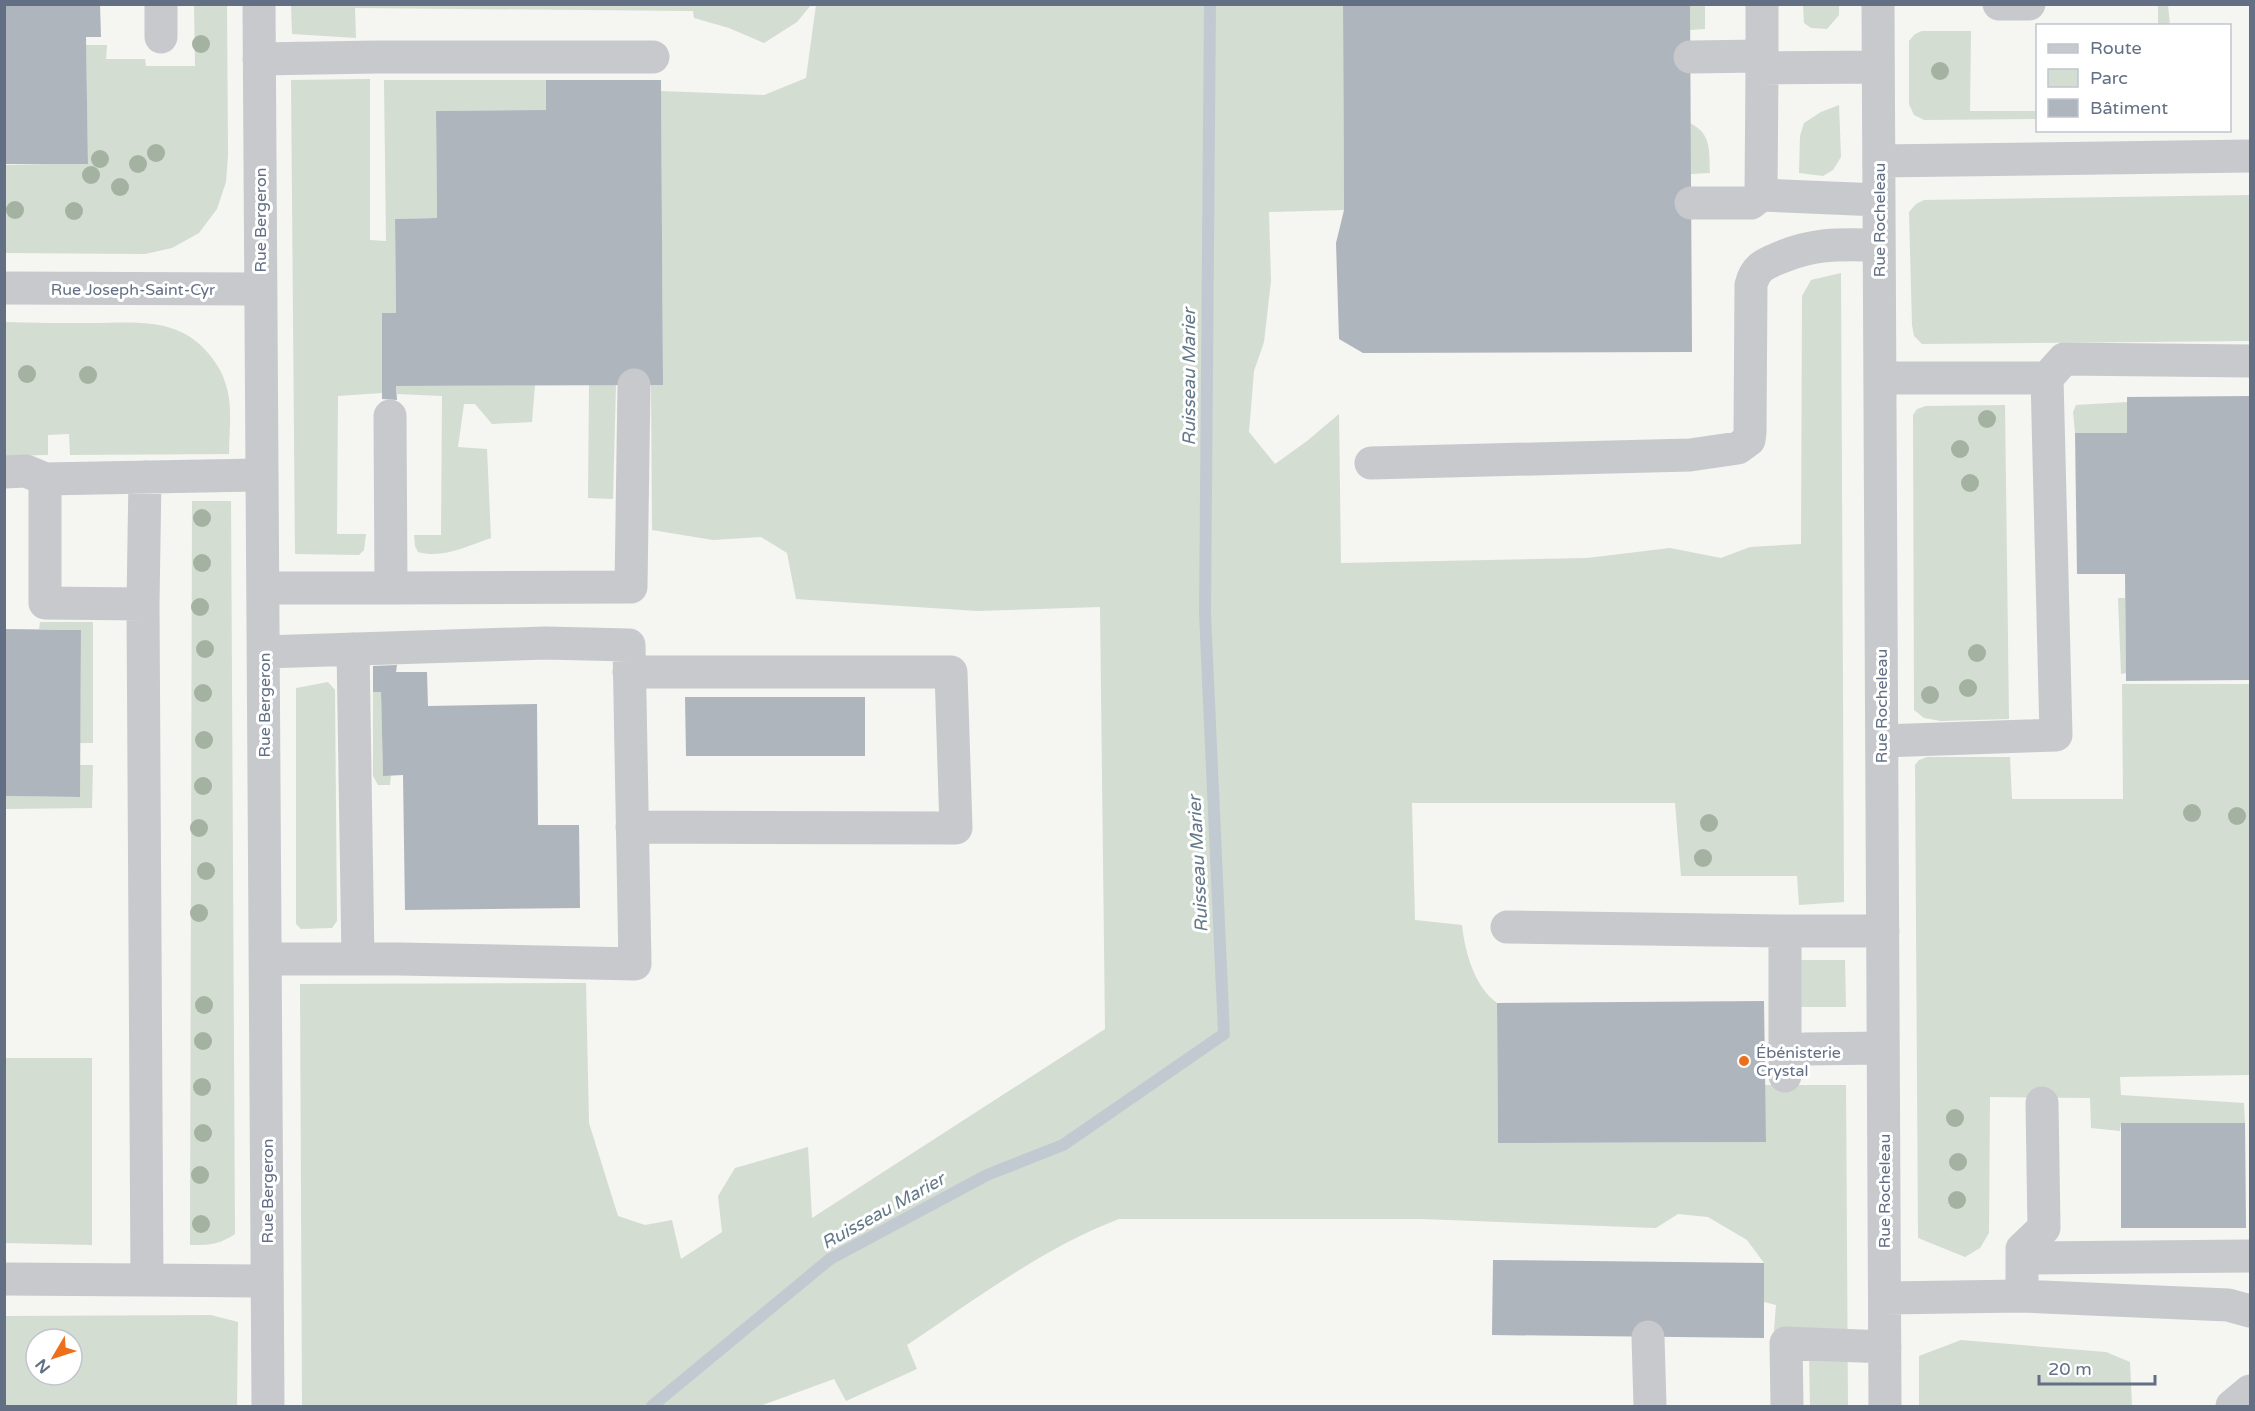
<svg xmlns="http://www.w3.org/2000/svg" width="2255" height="1411" viewBox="0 0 2255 1411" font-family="'Varela Round',sans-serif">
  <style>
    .green { fill: #d4ddd2; fill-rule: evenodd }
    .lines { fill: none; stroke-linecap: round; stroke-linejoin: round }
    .stream { stroke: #c2cad1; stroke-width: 12 }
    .building { fill: #afb5bc }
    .minor { stroke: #c7c9cd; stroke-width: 33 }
    .tree { fill: #a4b2a2 }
    .poi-dot { fill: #ed6f19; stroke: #fff; stroke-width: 2 }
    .labels { text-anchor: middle; stroke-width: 6; stroke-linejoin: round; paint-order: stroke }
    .street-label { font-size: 16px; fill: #626f84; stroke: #fff }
    .poi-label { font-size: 16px; fill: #626f84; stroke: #fff; text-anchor: start }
    .water-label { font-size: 18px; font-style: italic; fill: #637888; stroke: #fff }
  </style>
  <rect width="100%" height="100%" fill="#f5f5f1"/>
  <path class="green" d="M194,5h33l1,150 -2,27 -9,27 -18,24 -27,15 -27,6 -140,-1 -1,-88 84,-2 -2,-118h21l-1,14h39l1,7h49z
    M291,5v-1l520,1 -14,17 -33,21 -35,-15 -35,-10 -1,-7 -338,-3 1,30 -64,-4z
    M816,5h527l1,205 -75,2 2,69 -7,61 -10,29 -5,61 26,32 32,-23 32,-27 2,149 246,-5 83,-10 51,10 29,-11 51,-3 1,-248 9,-16 30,-7 3,629 -45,3 -2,-29h-116l-6,-73h-263l3,117 47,5c3,27 12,61 35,78l1,140 267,-1v-57h81l2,321h-38l-1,-50 -37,-1 4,-50 -12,-3v-39l-17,-23 -39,-23 -30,-3 -22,14 -234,-9h-303c-78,30 -143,80 -212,126l10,24 -71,32 -12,-22 -74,27h-458l-2,-422 286,-1 3,140 29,93 27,9 27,-5 9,39 41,-27 -4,-36 17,-28 73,-21 4,71 293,-189 -5,-422 -123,4 -181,-12 -9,-46 -26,-16 -48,3 -61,-10 -1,-145 12,-1 -2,-293 103,4 42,-17z
    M1690,5h15v24l-15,1z
    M1803,5h36v10l-12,14 -16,-1 -7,-5z
    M2158,5h10l2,20h-12z
    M1922,31h49l-1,80h67v8l-113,1 -10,-5 -5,-11v-63l6,-7z
    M370,79v161l16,1 -2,-161h162v30l-110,1 1,107 -42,1 1,94 -14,1v79l-44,3 -1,138h29l-2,16 -5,5 -64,-1 -4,-474z
    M1839,105l2,52 -8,13 -10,6 -24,-3 1,-37 4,-13 17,-11z
    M1690,123c22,11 19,28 20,50l-19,1z
    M2250,195v146l-328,3 -8,-8 -2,-11 -3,-113 7,-8 8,-4z
    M4,322c30,1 59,1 88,1 29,0 65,-4 91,10 19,9 38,32 43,52 7,22 3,47 3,69l-159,1 -1,-21 -21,1v20l-43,1z
    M535,385l-3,37 -40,2 -17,-20h-11l-6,43 29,2 4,89c-24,8 -48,21 -73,14l-3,-6 -1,-11h27l1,-139 -45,-2 -1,-8z
    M589,385h27l-3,114 -25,-1z
    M2127,402v31h-52l-2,-21 3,-7z
    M2005,405l4,314 -68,2 -17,-3 -10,-8 -1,-295 4,-6 9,-3z
    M192,501h39l4,733c-17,11 -25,11 -45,11z
    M2118,598h7l1,75 -5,1z
    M40,622h53v121h-13l1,-113 -42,-1z
    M328,682l7,8 2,231 -5,7 -31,1 -5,-5v-236z
    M2122,684h128v391l-130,2 1,18 123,8 1,20h-124l-1,8 -29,-3 -1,-30 -100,-1 -1,136 -9,15 -15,9 -47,-19 -3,-473 4,-5 8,-3h83l2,42h111z
    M373,692h8l2,83h8l-1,10h-12l-5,-9z
    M80,765h13l-1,43 -87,1 -1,-13 76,1z
    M1796,960h49l1,47h-50z
    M5,1058h87v187l-87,-2z
    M211,1315l27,7 -1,84h-232v-90zM36,1339h36v36h-36z
    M1961,1340l145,12 24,10 2,44h-213v-50z"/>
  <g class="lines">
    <path class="stream" d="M652,1406l178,-147 157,-84 76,-30 161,-111 -19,-420 5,-610"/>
  </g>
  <path class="building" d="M4,4h96l1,33h-15l2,127h-84z
    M1343,4h347l2,348 -329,1 -24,-14 -3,-96 8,-33z
    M546,80h115l2,305 -267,1 1,14 -15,-1v-86h14l-1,-94 42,-1 -1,-107 110,-1z
    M2250,396v284l-124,1 -1,-107h-48l-2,-141h52v-36z
    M4,629l77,1 -1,167 -76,-1z
    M397,665l-1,7h31l1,34 109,-2 1,121h41l1,83 -175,2 -2,-135 -20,1 -2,-84h-8v-26z
    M685,697h180v59h-179z
    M1764,1001l2,141 -268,1 -1,-140z
    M2121,1123h124l1,105h-125z
    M1493,1260l271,3v75l-272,-3z"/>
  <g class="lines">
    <path class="minor" d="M259,4l9,1402
      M1762,4v64l116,-1
      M1878,4l7,1402
      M1999,4h30
      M161,37v-33
      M1690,57l72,-1
      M259,59l118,-2h276
      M1762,68l-1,127 118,5
      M1879,161l371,-5
      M1691,203h60l10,-8
      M4,288l257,1
      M1880,378h167l9,357 -174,6
      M2047,378l17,-19 186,2
      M1371,463l319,-8 48,-7 11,-8 1,-8 1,-147c4,-17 13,-21 28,-27 38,-16 61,-13 100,-13
      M4,472l22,-1 19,8
      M145,477l-2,127 -98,-1v-124l217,-4
      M263,588h128l-1,-172
      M391,588l240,-1 3,-202
      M143,604l4,676 120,1
      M353,649l5,310
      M264,652l281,-9 84,2 6,319 -236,-5h-134
      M629,672h322l5,156 -324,-1
      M1507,927l278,4
      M1805,1049l78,-1
      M1785,1076v-145h98
      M2022,1258l228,-2
      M4,1279l143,1
      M2022,1296l206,9 22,6
      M1885,1298l137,-2v-47l22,-21 -2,-125
      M1648,1337l2,69
      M1787,1406l-1,-63 99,4
      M2232,1406l18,-15"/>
  </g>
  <g class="tree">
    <circle cx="201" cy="44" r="9"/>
    <circle cx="1940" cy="71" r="9"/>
    <circle cx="156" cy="153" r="9"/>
    <circle cx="100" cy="159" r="9"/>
    <circle cx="138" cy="164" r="9"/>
    <circle cx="91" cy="175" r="9"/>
    <circle cx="120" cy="187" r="9"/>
    <circle cx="15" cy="210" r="9"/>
    <circle cx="74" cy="211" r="9"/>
    <circle cx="27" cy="374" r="9"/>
    <circle cx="88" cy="375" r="9"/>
    <circle cx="1987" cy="419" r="9"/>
    <circle cx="1960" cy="449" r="9"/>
    <circle cx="1970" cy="483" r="9"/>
    <circle cx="202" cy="518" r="9"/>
    <circle cx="202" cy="563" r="9"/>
    <circle cx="200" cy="607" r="9"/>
    <circle cx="205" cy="649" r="9"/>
    <circle cx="1977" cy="653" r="9"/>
    <circle cx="1968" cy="688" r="9"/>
    <circle cx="203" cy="693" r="9"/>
    <circle cx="1930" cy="695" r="9"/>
    <circle cx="204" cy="740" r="9"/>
    <circle cx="203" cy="786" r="9"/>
    <circle cx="2192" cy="813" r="9"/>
    <circle cx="2237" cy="816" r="9"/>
    <circle cx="1709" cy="823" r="9"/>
    <circle cx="199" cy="828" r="9"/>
    <circle cx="1703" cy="858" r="9"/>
    <circle cx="206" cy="871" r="9"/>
    <circle cx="199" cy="913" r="9"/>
    <circle cx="204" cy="1005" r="9"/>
    <circle cx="203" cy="1041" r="9"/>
    <circle cx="202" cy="1087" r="9"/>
    <circle cx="1955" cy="1118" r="9"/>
    <circle cx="203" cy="1133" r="9"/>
    <circle cx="1958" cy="1162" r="9"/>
    <circle cx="200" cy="1175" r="9"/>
    <circle cx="1957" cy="1200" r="9"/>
    <circle cx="201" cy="1224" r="9"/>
  </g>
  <circle class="poi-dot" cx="1744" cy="1061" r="6"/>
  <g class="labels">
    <g class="street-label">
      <text transform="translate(260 220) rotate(-90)" y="6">Rue Bergeron</text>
      <text transform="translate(1879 220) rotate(-90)" y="6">Rue Rocheleau</text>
      <text x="133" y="295">Rue Joseph-Saint-Cyr</text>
      <text transform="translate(264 705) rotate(-90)" y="6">Rue Bergeron</text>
      <text transform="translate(1881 706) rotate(-90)" y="6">Rue Rocheleau</text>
      <text transform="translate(267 1191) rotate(-90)" y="6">Rue Bergeron</text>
      <text transform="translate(1884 1191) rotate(-90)" y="6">Rue Rocheleau</text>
    </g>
    <g class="poi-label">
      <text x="1756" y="1058">Ébénisterie<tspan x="1756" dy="18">Crystal</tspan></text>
    </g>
    <g class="water-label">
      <text transform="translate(1189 377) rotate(-90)" y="6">Ruisseau Marier</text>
      <text transform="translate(1198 864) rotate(-93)" y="6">Ruisseau Marier</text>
      <text transform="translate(883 1211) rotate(-29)" y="6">Ruisseau Marier</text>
    </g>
  </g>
  <rect width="2255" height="1411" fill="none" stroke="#626f84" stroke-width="12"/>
  <rect x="2036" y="24" width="195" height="108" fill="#ffffff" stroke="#c0c5ce" stroke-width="1.5"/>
  <rect x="2048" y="44" width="30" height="9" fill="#c7c9cd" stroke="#c0c5ce" stroke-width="1.5"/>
  <text x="2090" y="54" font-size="18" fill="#626f84">Route</text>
  <rect x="2048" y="69" width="30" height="18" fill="#d4ddd2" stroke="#c0c5ce" stroke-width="1.5"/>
  <text x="2090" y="84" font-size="18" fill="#626f84">Parc</text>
  <rect x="2048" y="99" width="30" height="18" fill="#afb5bc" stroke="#c0c5ce" stroke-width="1.5"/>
  <text x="2090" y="114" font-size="18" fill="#626f84">Bâtiment</text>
  <g transform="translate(54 1357) rotate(231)"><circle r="28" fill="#ffffff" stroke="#c0c5ce" stroke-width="1.5"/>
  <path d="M0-4.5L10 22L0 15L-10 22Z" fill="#ed6f19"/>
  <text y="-9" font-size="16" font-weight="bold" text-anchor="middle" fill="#626f84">N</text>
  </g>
  <path d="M2039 1375v9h116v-9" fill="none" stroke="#626f84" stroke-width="3"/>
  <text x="2048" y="1375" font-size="18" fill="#626f84" stroke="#ffffff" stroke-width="4.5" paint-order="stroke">20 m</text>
</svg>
